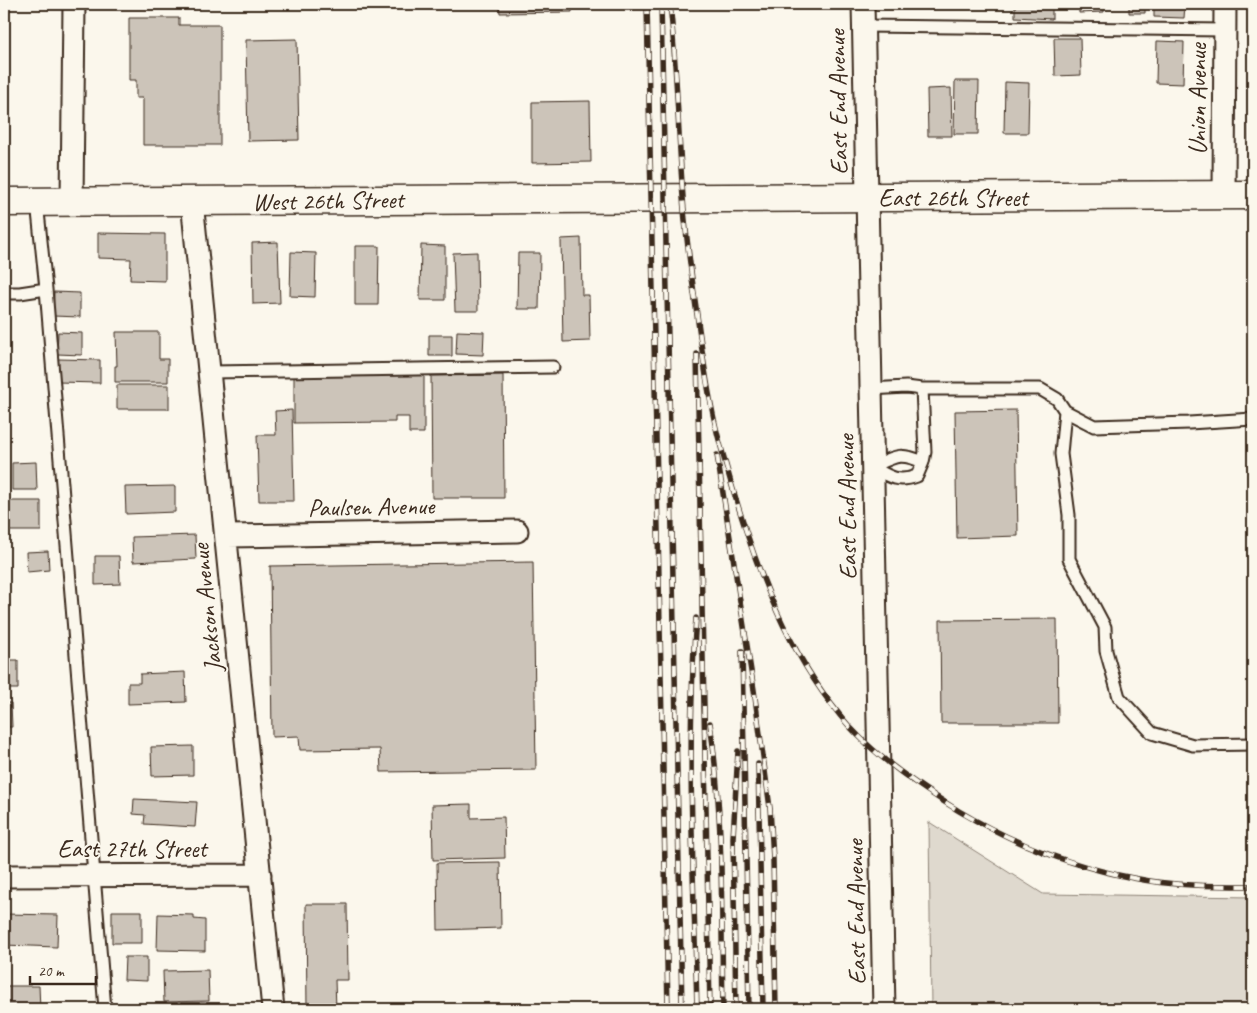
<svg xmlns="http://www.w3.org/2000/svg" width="1257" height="1013" viewBox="0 0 1257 1013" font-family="Caveat,sans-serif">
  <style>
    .green { fill: #dfd9ce; stroke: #8d8276 }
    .building { fill: #ccc4b9; stroke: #3b2a1e }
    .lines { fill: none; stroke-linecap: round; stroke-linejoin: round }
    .lane-casing { stroke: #3b2a1e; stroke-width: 15 }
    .street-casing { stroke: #3b2a1e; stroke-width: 25 }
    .secondary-casing { stroke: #3b2a1e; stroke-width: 31 }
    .lane { stroke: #fbf7ec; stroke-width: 11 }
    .street { stroke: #fbf7ec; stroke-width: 21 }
    .secondary { stroke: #fbf7ec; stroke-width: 28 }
    .rail-casing { stroke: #3b2a1e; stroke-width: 5.5 }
    .rail { stroke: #fbf7ec; stroke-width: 4; stroke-dasharray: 11; stroke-linecap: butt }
    .labels { text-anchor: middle; stroke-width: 4; stroke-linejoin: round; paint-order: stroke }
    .street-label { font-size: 25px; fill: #3b2a1e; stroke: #fbf7ec }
  </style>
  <rect width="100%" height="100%" fill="#fbf7ec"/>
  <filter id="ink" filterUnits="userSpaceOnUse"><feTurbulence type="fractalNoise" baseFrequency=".02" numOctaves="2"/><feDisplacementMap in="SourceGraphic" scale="10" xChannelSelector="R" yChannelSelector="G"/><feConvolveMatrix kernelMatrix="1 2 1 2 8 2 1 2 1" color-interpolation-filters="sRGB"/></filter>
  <g filter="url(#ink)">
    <path class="green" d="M1250,4h3v160h-4z
      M929,822l114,72 210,3v112h-322z"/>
    <path class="building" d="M499,4h73v8l-72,1z
      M1015,4h37v15l-37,-2z
      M1079,4h25v8l-25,1z
      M1129,4h16v9h-16z
      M1154,4h31l-1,14 -30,-1z
      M129,18h50v7h41v120h-77v-47h-7v-18h-7z
      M1054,38h26l1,37 -26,1z
      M297,39l2,101 -51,1 -2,-101z
      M1157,41l27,1 -1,42 -27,-1z
      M955,81h24l-1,53h-24z
      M1005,82l24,1 -1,50h-24z
      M951,88l1,48h-24l-1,-47z
      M590,101l1,61 -59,1v-61z
      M98,233l67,1v47l-35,-1 1,-21 -33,-1z
      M581,238l1,57h7l1,46 -27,1 -2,-103z
      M278,242l2,61 -27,1 -1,-61z
      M421,245l24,1v54h-25z
      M355,246h24l-1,59h-23z
      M291,252l25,1 -1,44 -25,-1z
      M477,252l1,59h-23l-2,-58z
      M518,253h22l-1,56h-22z
      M54,292l26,1v24l-27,-1z
      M457,331l27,1 -1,23 -27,-1z
      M58,332l24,1v22l-25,-1z
      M116,332h43v27h9v23h-53v-16h2z
      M429,335h23v21h-23z
      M58,359l42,1v23l-43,-1z
      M424,375v58h-15v-16h-14v5l-101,1v-47z
      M503,375l1,123h-72l-1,-122z
      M117,385h52v24h-52z
      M292,410l2,91h-35l-2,-66h19l-1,-24z
      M1016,410l2,126 -61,2 -2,-127z
      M36,462l1,28h-25v-27z
      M175,486v26l-49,2 -1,-27z
      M4,501h37v30h-37z
      M195,535l1,24 -63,3 -1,-25z
      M48,551l1,19 -22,2 -1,-20z
      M95,556h24l1,28 -25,1z
      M533,562l3,208 -155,2 -1,-23 -80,1 -1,-14 -27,1 -2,-171z
      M1057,619l1,104h-117l-1,-103z
      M4,660h14v29h-14z
      M185,672l1,30 -58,2v-21h12v-9z
      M4,703h7l1,24h-8z
      M193,746v29l-41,1 -1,-29z
      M134,799l63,3 -2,25 -51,-3 1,-9 -12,-1z
      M471,804v14l33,-1 1,41 -72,2 -1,-55z
      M500,862l1,66 -63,2 -1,-67z
      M306,904h41l1,76h-13l1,29h-29z
      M112,911h30v32h-30z
      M4,914l54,1 -1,32 -53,-2z
      M158,914l36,1v4l11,1v31l-48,-1z
      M125,957h22v24l-23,-1z
      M208,970l1,31 -45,1 -1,-31z
      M4,986h35l1,23h-36z"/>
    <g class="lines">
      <g class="lane-casing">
        <path id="lane" d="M863,26l362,4
          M37,202l9,87 59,720
          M4,293h16l26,-4
          M210,372l343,-5
          M870,389l36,-2 16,2 3,63 -2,10c-24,-10 -27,-6 -51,5 17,10 26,16 45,9l6,-14
          M922,389h118l17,10 8,12 29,15 95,-3 64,-4
          M1065,411l-4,43 8,61v44l36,68 1,24 13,46 33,36 41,12 60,-1"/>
      </g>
      <g class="street-casing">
        <path id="street" d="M863,4l21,1005
          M1224,195l1,-191
          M192,201l81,808
          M72,202l2,-198
          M227,536l290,-5
          M4,876l256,-1"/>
      </g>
      <g class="secondary-casing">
        <path id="secondary" d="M4,202l1249,-7"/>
      </g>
      <use href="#lane" class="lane"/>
      <use href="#street" class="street"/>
      <use href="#secondary" class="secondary"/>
      <g class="rail-casing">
        <path id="rail" d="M647,4l21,1005
          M661,4l21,1005
          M670,4c7,64 8,129 13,193 3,44 10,88 16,132 5,36 10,72 19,107 7,26 14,51 22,76 24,78 55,152 109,214 31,34 71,61 110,85 54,32 112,55 174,67 39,8 80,8 120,8
          M697,354l13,655
          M717,455l37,235 16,118 3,51 3,150
          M696,618c-10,130 -2,261 1,391
          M742,651l7,358
          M710,723c14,94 11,191 13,286
          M758,764l5,245
          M736,1009l-3,-171 5,-87"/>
      </g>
      <use href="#rail" class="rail"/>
    </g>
  </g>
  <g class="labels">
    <g class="street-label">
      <text transform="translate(1197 99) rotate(-90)" y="9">Union Avenue</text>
      <text transform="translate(837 102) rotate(-91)" y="9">East End Avenue</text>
      <text x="953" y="206">East 26th Street</text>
      <text transform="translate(328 200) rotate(-1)" y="9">West 26th Street</text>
      <text transform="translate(371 506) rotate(-1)" y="9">Paulsen Avenue</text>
      <text transform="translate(846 507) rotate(-91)" y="9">East End Avenue</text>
      <text transform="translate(206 608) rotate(-96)" y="9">Jackson Avenue</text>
      <text x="132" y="857">East 27th Street</text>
      <text transform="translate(855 912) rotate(-91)" y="9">East End Avenue</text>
    </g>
  </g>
  <rect width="1257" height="1013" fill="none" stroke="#fbf7ec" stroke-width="20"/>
  <rect x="10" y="10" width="1237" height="993" fill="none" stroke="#3b2a1e" stroke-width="2" filter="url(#ink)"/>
  <path d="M30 976v8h66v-8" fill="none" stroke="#3b2a1e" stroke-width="2.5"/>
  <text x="38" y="976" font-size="15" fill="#3b2a1e" stroke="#fbf7ec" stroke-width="4" paint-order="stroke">20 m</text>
</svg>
